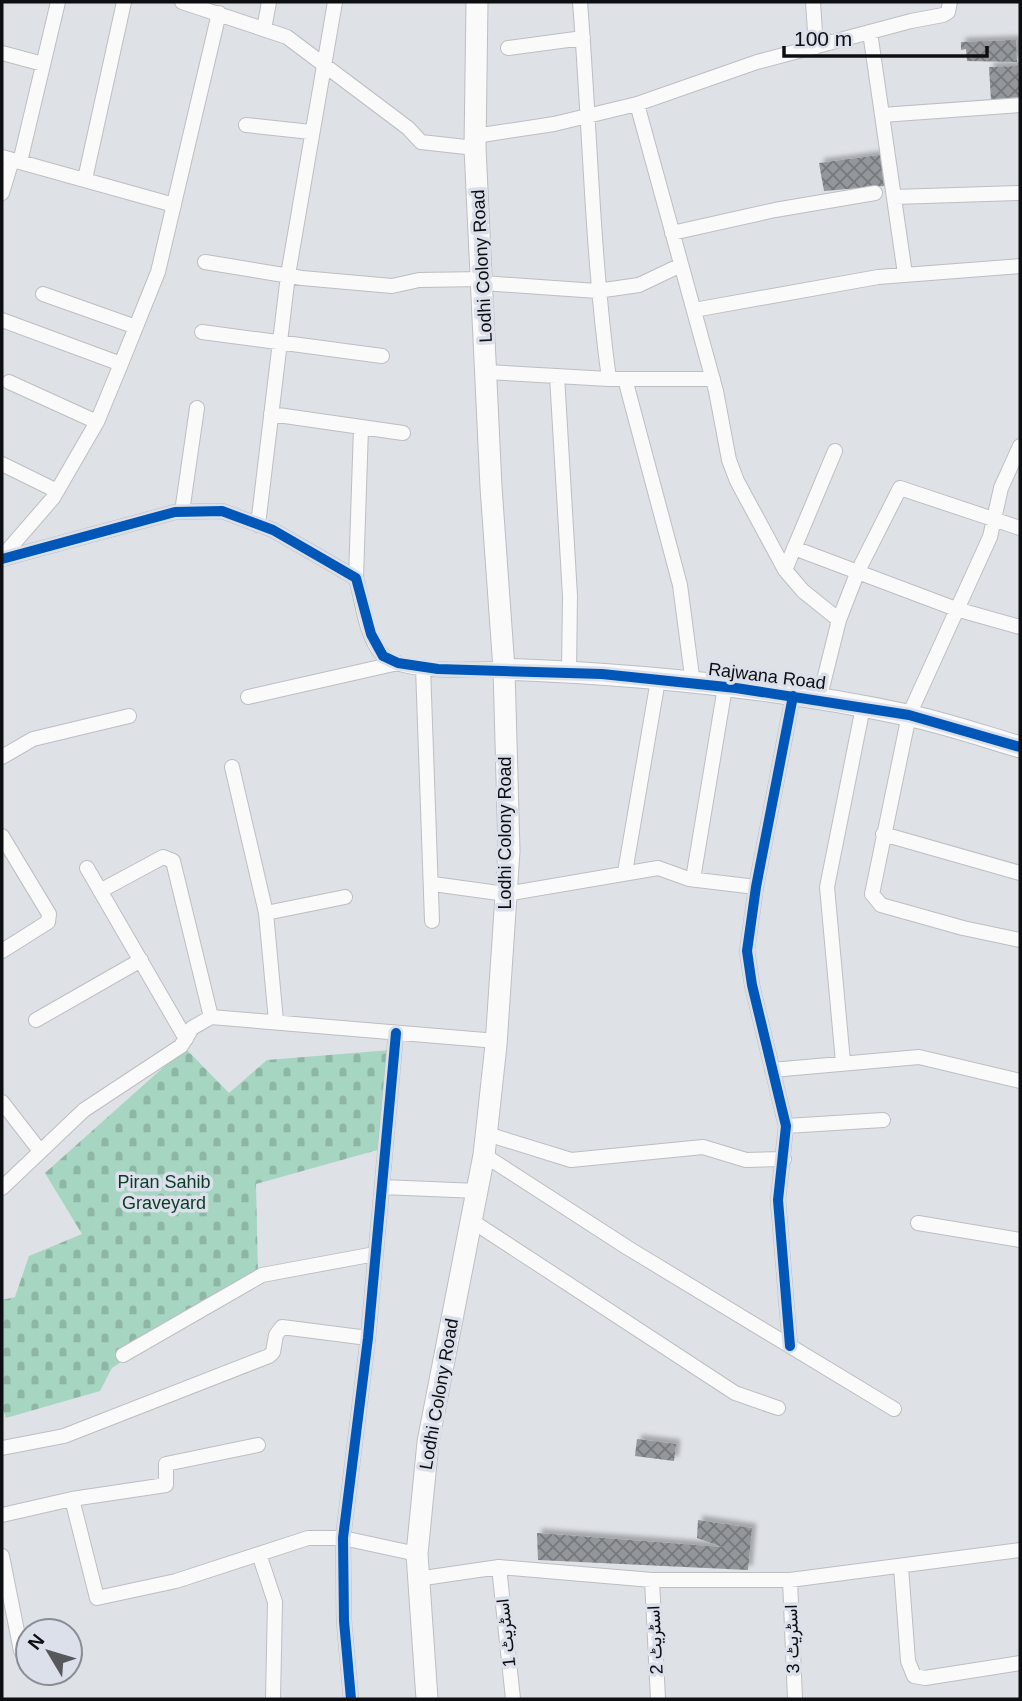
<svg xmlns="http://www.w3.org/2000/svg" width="1022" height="1701" viewBox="0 0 1022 1701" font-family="Arial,Vazirmatn,sans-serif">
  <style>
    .cemetery { fill: url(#cemetery-stones) }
    .building { fill: url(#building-cross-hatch); filter: url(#shadow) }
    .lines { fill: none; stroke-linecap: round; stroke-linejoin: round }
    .street-casing { stroke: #bcbec2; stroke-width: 16 }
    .secondary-casing { stroke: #bcbec2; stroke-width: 23 }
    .street { stroke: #fafafb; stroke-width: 14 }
    .secondary { stroke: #fafafb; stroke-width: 21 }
    .cycleway-casing { stroke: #dbe0ea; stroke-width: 15 }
    .cycleway { stroke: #0057b8; stroke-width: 10 }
    .labels { text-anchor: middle; stroke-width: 7; stroke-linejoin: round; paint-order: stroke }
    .street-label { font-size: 18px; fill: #0c0e11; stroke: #dbe0ea }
    .park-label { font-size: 18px; fill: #0b3a26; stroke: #dbe0ea }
  </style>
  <defs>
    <pattern id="cemetery-stones" width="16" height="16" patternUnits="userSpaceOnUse" patternTransform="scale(1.75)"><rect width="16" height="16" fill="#a6d5c1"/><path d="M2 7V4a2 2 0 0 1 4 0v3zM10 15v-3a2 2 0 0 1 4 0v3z" fill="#8eb6a5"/></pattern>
    <pattern id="building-cross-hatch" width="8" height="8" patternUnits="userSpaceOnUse" patternTransform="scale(1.75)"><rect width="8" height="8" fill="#93969a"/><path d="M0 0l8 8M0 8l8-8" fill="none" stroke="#76797c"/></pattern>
    <filter id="shadow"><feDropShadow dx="4.5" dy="-4.5" stdDeviation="2" flood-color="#0004"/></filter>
  </defs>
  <rect width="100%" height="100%" fill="#dee1e6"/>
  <path class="cemetery" d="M185,1048l44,45 38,-33 124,-10 -10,99 -125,35 2,89 -146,95 -12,23 -94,27 -4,-11v-107l13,-3 14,-41 53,-22 -37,-61z"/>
  <path class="building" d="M1016,40l1,22 -50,-1 -1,-12 -5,1v-8z
    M1018,66l2,35 -29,-1 -2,-33z
    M880,155l4,31 -60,5 -5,-28z
    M637,1439l39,5 -2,17 -39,-5z
    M698,1520l54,8 -4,42 -210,-10 -1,-27 185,14 -25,-9z"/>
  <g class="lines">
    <g class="street-casing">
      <path id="street" d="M182,2l105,35 121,91 13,14 54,6
        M580,2c10,125 12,252 29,377
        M813,2l3,45
        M264,29l5,-27
        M870,32l35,242
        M508,48l75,-10
        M2,53l41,11
        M637,104l79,287 13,69 8,21 48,89 18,21 36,29
        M882,115l138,-10
        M246,125l65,7
        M475,136l79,-12 83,-20 120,-42 154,-41 32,-6 5,-3 2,-10
        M2,157l172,48
        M20,162l38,-160
        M85,179l39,-177
        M2,193l10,-33
        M894,197l126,-4
        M672,233l103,-23 100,-17
        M205,262l97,16 90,8 27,-6 64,-1
        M483,283l114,8 42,-6 42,-20
        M43,294l93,33
        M694,310l184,-33 142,-11
        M2,320l119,44
        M202,332l180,24
        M487,372l122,7h104
        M557,376l13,220 -1,75
        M625,379l55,206 13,99
        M9,382l88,40
        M271,414l132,19
        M1020,446l-19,42 -11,49 -81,178 -37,179 9,11 82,23 57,12
        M2,464l55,27
        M182,512l15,-104
        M258,525l30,-250 47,-273
        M794,548l162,61 64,18
        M2,557l51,-59 44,-76 24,-58 37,-92 61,-259
        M2,559l173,-47 47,-1 51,19 83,48c7,24 9,57 26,76 17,21 96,15 122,15
        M785,570l50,-119
        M356,578l5,-150
        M423,667l9,254
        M248,697l150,-34
        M819,700l20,-80 19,-49 42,-83 120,40
        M2,757l31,-18 96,-23
        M232,767l34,146 10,108
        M883,834l137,39
        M2,836l47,78 -1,8 -46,29
        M87,868l99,171
        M625,872l33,-192
        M693,879l32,-192
        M433,884l73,10 152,-26 31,11 67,8
        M100,891l63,-34 10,4 38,156
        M266,913l79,-16
        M36,1020l105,-60
        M843,1062l-16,-175 36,-180
        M772,1070l147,-13 101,24
        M2,1102l38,49
        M786,1126l97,-6
        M487,1134l84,26 132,-13 43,13 38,-1
        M484,1155l144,93 266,161
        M382,1187l96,4
        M2,1188l82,-78 97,-64 11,-18 19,-11 286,24
        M472,1221l263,172 43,15
        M918,1223l102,17
        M790,1346l-12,-146 8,-74 -34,-141 -5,-34 9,-64 37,-191
        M123,1355l139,-80 113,-21
        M2,1448l62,-12 205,-80 4,-4 3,-17 6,-8 86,11
        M72,1499l25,99 79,-17 132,-43h35l74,16
        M2,1515l70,-16 94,-14v-21l92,-19
        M259,1554l16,48 -2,97
        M2,1556l19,95
        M499,1567l14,132
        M901,1567l7,94 6,15 11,2 95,-15
        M417,1579l82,-12 153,13h138l230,-30
        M652,1580l6,119
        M790,1580l5,119
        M351,1699l-7,-78 -1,-83 25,-200 28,-305"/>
    </g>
    <g class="secondary-casing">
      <path id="secondary" d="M504,669c134,5 271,18 403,46 38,8 76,21 113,32
        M427,1699l-10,-145 11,-112 56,-287 12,-110 13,-194 -5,-182 -13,-182 -16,-339 2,-146"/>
    </g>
    <use href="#street" class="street"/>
    <use href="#secondary" class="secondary"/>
    <g class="cycleway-casing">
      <path id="cycleway" d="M2,559l173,-47 47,-1 51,19 83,48 15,56 12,22 15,7 40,6 164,5 134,14 173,27 111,32
        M790,1346l-12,-146 8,-74 -34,-141 -5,-34 9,-64 37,-191
        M351,1699l-7,-78 -1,-83 25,-200 28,-305"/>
    </g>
    <use href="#cycleway" class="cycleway"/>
  </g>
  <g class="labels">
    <g class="street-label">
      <text transform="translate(482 266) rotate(-93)" y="6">Lodhi Colony Road</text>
      <text transform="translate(767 676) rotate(7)" y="6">Rajwana Road</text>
      <text transform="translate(505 833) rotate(-90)" y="6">Lodhi Colony Road</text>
      <text transform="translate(439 1394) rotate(-80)" y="6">Lodhi Colony Road</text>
      <text transform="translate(506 1633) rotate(-96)" y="6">اسٹریٹ 1</text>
      <text transform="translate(792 1639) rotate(-92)" y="6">اسٹریٹ 3</text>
      <text transform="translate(655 1640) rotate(-93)" y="6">اسٹریٹ 2</text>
    </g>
    <g class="park-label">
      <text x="164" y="1188">Piran Sahib<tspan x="164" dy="21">Graveyard</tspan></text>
    </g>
  </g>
  <rect width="1022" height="1701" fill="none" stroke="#0c0e11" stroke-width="7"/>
  <g transform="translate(49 1652) rotate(308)"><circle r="33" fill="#dbe0ea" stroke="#888c93" stroke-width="2"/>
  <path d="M0-5L12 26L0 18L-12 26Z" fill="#56585c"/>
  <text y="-10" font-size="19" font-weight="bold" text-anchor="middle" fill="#0c0e11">N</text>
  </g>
  <path d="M784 46v10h203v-10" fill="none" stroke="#0c0e11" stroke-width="3.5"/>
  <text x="794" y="46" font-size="21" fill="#0c0e11" stroke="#dbe0ea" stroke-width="5" paint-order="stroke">100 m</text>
</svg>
